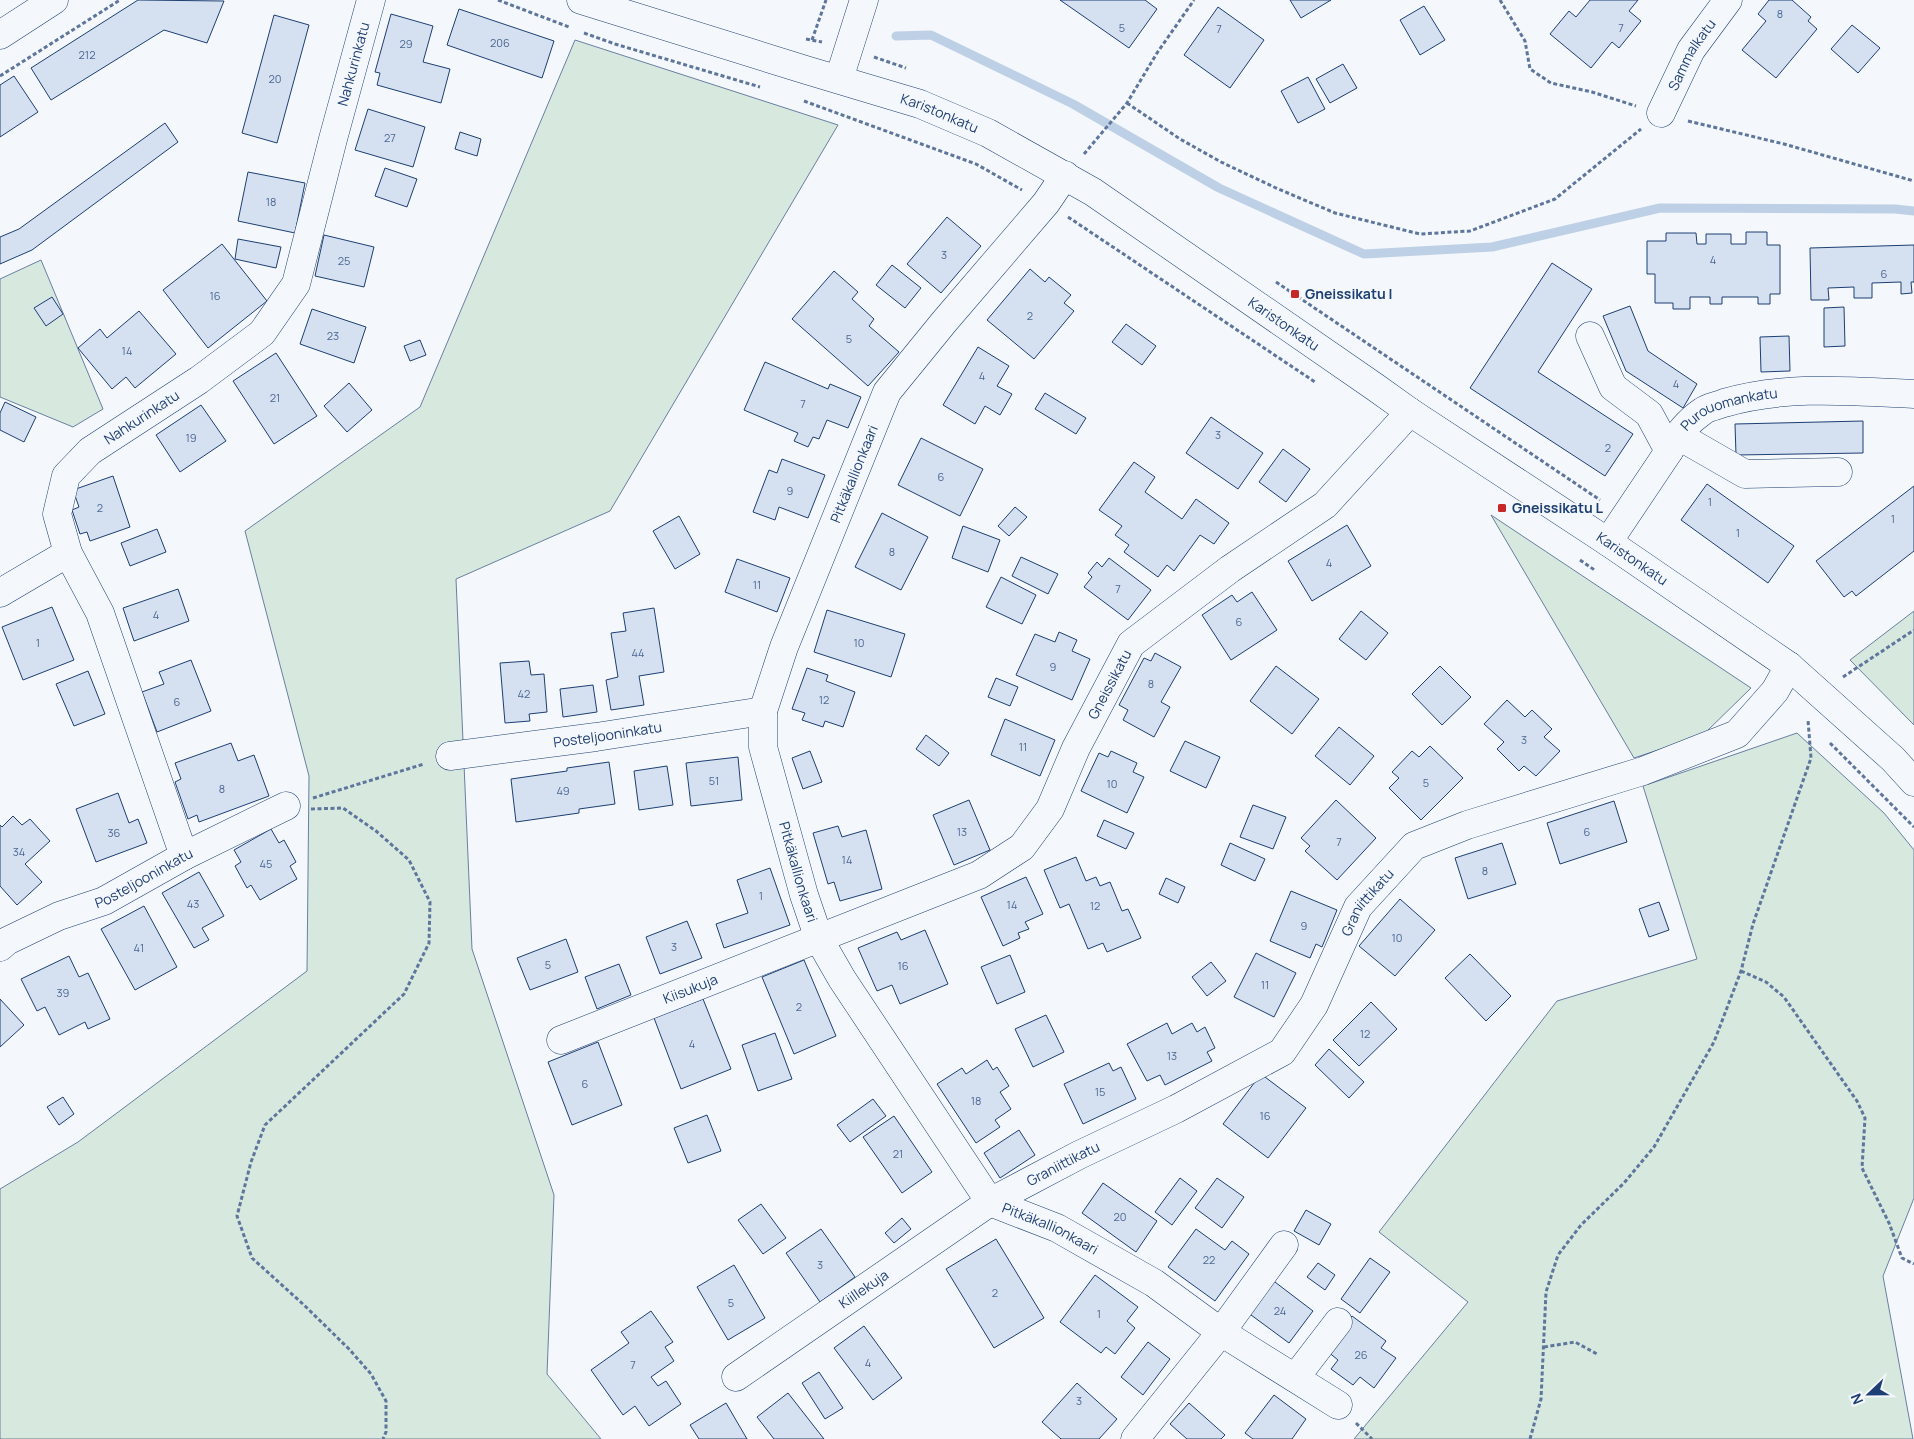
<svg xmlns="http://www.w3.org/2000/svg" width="1914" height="1439" viewBox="0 0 1914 1439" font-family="Manrope,sans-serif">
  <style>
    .green { fill: #d7e8df; stroke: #687fa3 }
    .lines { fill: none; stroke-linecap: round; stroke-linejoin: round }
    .stream { stroke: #bed0e5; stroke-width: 9 }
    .building { fill: #d5e0f0; stroke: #1d3f73 }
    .minor-casing { stroke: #1d3f73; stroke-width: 29 }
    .path { stroke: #5e769c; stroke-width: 3; stroke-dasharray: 4 2.5; stroke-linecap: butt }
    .minor { stroke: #f4f7fb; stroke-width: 28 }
    .poi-dot { fill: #c62828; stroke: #f4f7fb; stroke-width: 2 }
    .labels { text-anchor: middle; stroke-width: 4; stroke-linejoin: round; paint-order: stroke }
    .number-label { font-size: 11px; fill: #4b6792 }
    .street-label { font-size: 14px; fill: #1d3f73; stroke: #f4f7fb }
    .poi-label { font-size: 14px; font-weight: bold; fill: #1d3f73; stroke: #f4f7fb; text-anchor: start }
  </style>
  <rect width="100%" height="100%" fill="#f4f7fb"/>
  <path class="green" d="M575,40l263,85 -228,386 -154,68 16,370 82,246 -7,179 54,65h-601v-250l78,-47 229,-171 2,-195 -64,-245 175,-124z
    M41,260l62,149 -30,18 -73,-30v-118z
    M1491,515l260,173 -48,47 -69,23z
    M1914,611v114l-64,-65z
    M1797,733l87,80 30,37v348l-31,78 30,163h-559l114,-137 -89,-70 178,-231 140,-42 -54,-173z"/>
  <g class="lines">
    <path class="stream" d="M896,36l35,-1 142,69 146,84 145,66 128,-7 168,-39 235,1 19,2"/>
  </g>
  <path class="building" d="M138,0l86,1 -17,42 -43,-13 -113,70 -20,-32z
    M1060,0h85l12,9 -28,39z
    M1290,0h41l-30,18z
    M1590,0h48l-9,11 12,10 -22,27 -7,-6 -21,26 -41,-34 19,-23 7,6z
    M1769,0h23l19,17 -3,4 9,8 -41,49 -34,-28 24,-29 -8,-7z
    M1424,6l21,34 -25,15 -20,-35z
    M1218,7l46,33 -34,48 -46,-33z
    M459,9l95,32 -12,37 -95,-33z
    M391,14l42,12 -10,36 27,7 -9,34 -64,-18 3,-12 -5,-1z
    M274,15l35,10 -32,118 -35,-10z
    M1852,25l28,23 -22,25 -27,-24z
    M1343,64l14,24 -27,15 -14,-24z
    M14,76l24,36 -38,25v-52z
    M1308,77l17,32 -27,14 -17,-32z
    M368,109l57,18 -12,40 -58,-17z
    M165,123l13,19 -146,108 -32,14v-27l19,-8z
    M460,132l21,7 -4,17 -22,-7z
    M385,168l32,11 -10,28 -32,-11z
    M248,172l57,11 -10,50 -57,-12z
    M947,217l34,29 -40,47 -34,-29z
    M1746,232h21v13h13v49h-10v10h-12v-7h-36v7h-12v-7h-20v12h-17v-6h-18v-29h-8v-33h19v-8h30l1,11h9v-10h25v10h15z
    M324,235l50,12 -10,40 -49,-11z
    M238,239l43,8 -5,21 -41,-9z
    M222,244l45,57 -59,47 -45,-58z
    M1914,245v37h-3l1,11 -11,1v-12l-29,1v15h-18v-11l-26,1 1,12h-18l-1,-52z
    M1552,263l40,26 -54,83 95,62 -28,42 -135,-88z
    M892,265l29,23 -16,20 -29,-23z
    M1030,269l15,13 4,-5 22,18 -7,8 10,8 -40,48 -47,-39z
    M834,271l24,21 -6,7 22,20 -5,7 30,26 -31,34 -76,-67z
    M52,297l11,17 -17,12 -12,-18z
    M1630,306l18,45 49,33 -14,24 -57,-37 -23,-55z
    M1844,307l1,39 -21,1v-39z
    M312,309l54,18 -12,36 -54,-19z
    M139,311l37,43 -41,34 -9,-11 -14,12 -34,-41 22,-19 7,9z
    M1126,324l30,22 -14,19 -30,-23z
    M1789,336l1,35 -29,1 -1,-35z
    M420,340l6,15 -16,6 -6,-15z
    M978,347l31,19 -12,20 15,8 -12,21 -15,-9 -10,18 -32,-19z
    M276,353l41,63 -43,28 -41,-63z
    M765,362l63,27 2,-5 31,13 -13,31 -21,-8 -8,19 -6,-2 -5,10 -14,-6 4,-8 -54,-23z
    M349,383l23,27 -25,22 -23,-26z
    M1045,393l41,25 -10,16 -41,-25z
    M5,402l31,15 -12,25 -24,-12v-17z
    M201,405l25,36 -46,31 -24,-37z
    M1211,417l52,36 -25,36 -52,-36z
    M1863,421v32l-127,2 -1,-31z
    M921,438l62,31 -23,47 -62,-31z
    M1283,449l27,20 -24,33 -27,-20z
    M782,459l43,16 -17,43 -29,-11 -4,13 -22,-8 16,-42 8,3z
    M1134,462l21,15 -10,15 37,27 14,-20 33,24 -15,21 -14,-9 -26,36 -7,-6 -9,12 -34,-25 5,-7 -14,-10 7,-9 -23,-16z
    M113,476l17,51 -40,14 -3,-9 -7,2 -8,-24 7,-3 -6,-17z
    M1707,484l87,62 -26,37 -87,-63z
    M1914,486v65l-58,45 -4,-5 -8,6 -28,-36z
    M1015,507l12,10 -18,19 -11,-10z
    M882,513l46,24 -27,53 -46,-23z
    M679,516l21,38 -25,15 -22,-38z
    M1347,525l24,41 -59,35 -24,-40z
    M963,526l37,14 -12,32 -36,-14z
    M157,529l9,23 -36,14 -9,-23z
    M1021,557l37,17 -10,20 -36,-18z
    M1109,558l42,32 -23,30 -44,-33 8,-10 -4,-4 9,-11 5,5z
    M737,559l53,19 -13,34 -52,-20z
    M1001,577l35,18 -14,29 -36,-17z
    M178,589l11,32 -55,20 -11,-33z
    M1252,592l25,38 -46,30 -29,-45 30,-20 5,7z
    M52,607l22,53 -51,20 -21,-53z
    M654,608l10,64 -25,4 5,29 -33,5 -5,-30 12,-3 -7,-44 15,-2 -3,-18z
    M827,610l78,24 -14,43 -77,-25z
    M1361,611l27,22 -22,27 -27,-21z
    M1059,632l18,8 -5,11 18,8 -18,41 -56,-25 19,-41 20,8z
    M1155,653l26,14 -20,35 9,5 -16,30 -31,-17 5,-10 -9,-5 25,-47 7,3z
    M191,660l20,51 -54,21 -15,-40 22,-8 -5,-12z
    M529,661l2,14 13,-1 3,38 -18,2 1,7 -25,2 -5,-60z
    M1276,666l43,33 -27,35 -42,-33z
    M1440,666l31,31 -29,28 -30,-31z
    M807,668l21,7 -2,6 29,11 -12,35 -18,-6 -2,6 -21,-7 3,-7 -13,-4z
    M88,671l17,43 -31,12 -18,-42z
    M996,678l22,9 -8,19 -22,-9z
    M593,685l4,27 -34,5 -3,-28z
    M1507,700l18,17 7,-7 20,19 -8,8 16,14 -24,25 -12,-10 -5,5 -22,-22 7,-7 -20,-18z
    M1005,719l50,21 -15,36 -49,-21z
    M1339,727l35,29 -24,29 -35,-29z
    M926,735l23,18 -10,13 -23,-17z
    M1185,741l35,16 -14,31 -36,-17z
    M231,743l7,18 16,-6 15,41 -70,26 -2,-7 -9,4 -13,-37 6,-3 -6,-16z
    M1430,746l33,32 -42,42 -32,-32 10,-10 -7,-6 20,-21 7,6z
    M810,751l12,31 -19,7 -11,-31z
    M1111,751l26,12 -4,9 11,5 -17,36 -46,-22 18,-38 9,4z
    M738,757l4,43 -51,6 -5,-43z
    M609,762l6,42 -36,5v4l-63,9 -5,-43 56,-8v-3z
    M667,766l6,39 -34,5 -5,-39z
    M118,793l11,30 9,-4 9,24 -51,19 -20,-53z
    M969,800l21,50 -36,15 -21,-50z
    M1336,800l40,38 -39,42 -32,-29 5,-5 -9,-8z
    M1614,801l13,41 -67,22 -13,-41z
    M1253,805l33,12 -13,32 -33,-12z
    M13,816l9,9 8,-6 20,22 -25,23 17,18 -25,23 -17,-19v-61l2,2z
    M1104,820l30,13 -8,16 -29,-13z
    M838,826l4,11 24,-7 16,59 -42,12 -6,-19 -6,2 -15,-51z
    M271,829l8,14 5,-3 12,22 -6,4 7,13 -37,21 -9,-15 -4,3 -12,-22 6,-4 -7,-12z
    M1230,843l35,16 -10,22 -34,-16z
    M1502,843l14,41 -48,15 -13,-41z
    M1076,857l10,24 10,-4 4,9 10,-4 12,29 6,-2 13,29 -34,14 -4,-9 -15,6 -19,-45 -9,4 -16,-38z
    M770,868l20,57 -66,23 -8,-24 32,-11 -11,-33z
    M199,872l25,44 -22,12 7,12 -15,8 -32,-55z
    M1026,877l17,37 -18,8 4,7 -11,4 2,5 -17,8 -22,-49z
    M1166,878l19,9 -7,16 -19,-9z
    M1291,891l46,19 -15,37 -6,-3 -6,14 -40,-17z
    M1400,899l35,31 -40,46 -36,-30z
    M1659,902l10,28 -20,7 -10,-28z
    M144,906l33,61 -42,23 -34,-61z
    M687,921l15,37 -42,16 -14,-37z
    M925,930l23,54 -48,20 -8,-19 -15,6 -19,-43 39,-16 4,8z
    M566,939l12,33 -48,18 -13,-32z
    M1256,953l40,20 -22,44 -40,-20z
    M1470,954l41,42 -25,25 -41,-43z
    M1010,955l15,37 -28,12 -16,-37z
    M69,956l10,21 9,-4 22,46 -22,10 -3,-7 -26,13 -14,-28 -8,4 -16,-32z
    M804,960l32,76 -42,18 -32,-77z
    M1211,962l15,19 -19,15 -15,-19z
    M619,964l12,31 -34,14 -12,-32z
    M0,999l24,26 -24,22z
    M703,999l28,70 -50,20 -27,-71z
    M1371,1002l26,27 -38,37 -26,-26z
    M1046,1015l18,37 -31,15 -18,-38z
    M1167,1023l5,11 20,-11 5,9 8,-5 10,21 -8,4 5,9 -47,24 -5,-10 -13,6 -20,-37z
    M775,1033l17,46 -34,12 -16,-46z
    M598,1042l24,63 -50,20 -24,-63z
    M1329,1049l35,33 -15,16 -34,-33z
    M987,1060l6,10 4,-3 12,19 -9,6 11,17 -16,11 5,7 -24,16 -39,-59 25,-16 4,6z
    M1109,1063l4,8 8,-4 15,32 -53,25 -19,-40z
    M1261,1074l45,34 -38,50 -45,-34z
    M63,1097l11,17 -15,11 -12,-18z
    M873,1099l13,17 -36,26 -13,-17z
    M707,1115l14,36 -33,12 -14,-35z
    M894,1116l38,56 -30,21 -39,-56z
    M1019,1130l16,25 -35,23 -16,-25z
    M1180,1178l17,13 -25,34 -17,-13z
    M1217,1178l27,19 -22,31 -27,-20z
    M1103,1183l54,38 -21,31 -54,-39z
    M761,1204l25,34 -23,16 -25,-34z
    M1306,1210l25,14 -12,21 -25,-14z
    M902,1218l9,11 -17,14 -9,-10z
    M821,1229l34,48 -35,25 -34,-49z
    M1196,1229l29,21 7,-9 17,13 -34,47 -47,-34z
    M996,1239l48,79 -50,30 -48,-79z
    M1370,1258l20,14 -30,41 -19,-14z
    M1318,1263l17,12 -10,15 -18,-13z
    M734,1265l31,53 -37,22 -31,-53z
    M1095,1275l43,32 -11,14 8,7 -20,26 -9,-7 -5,6 -41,-31z
    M1271,1279l42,32 -24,32 -42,-31z
    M651,1311l22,31 -8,5 9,14 -23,16 7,9 8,-5 15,23 -32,22 -14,-20 -12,9 -32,-45 38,-27 -8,-11z
    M1352,1316l34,25 -5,7 15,10 -22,30 -14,-11 -7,8 -22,-16 7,-9 -11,-9z
    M864,1326l38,52 -29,22 -39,-52z
    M1148,1342l22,17 -27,36 -22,-18z
    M819,1372l24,36 -18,11 -23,-36z
    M1077,1383l40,36 -18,20h-38l-19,-17z
    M788,1393l36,46h-50l-17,-22z
    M1274,1395l32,24 -14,20h-39l-8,-6z
    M726,1403l21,36h-48l-9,-14z
    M1189,1403l36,32 -4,4h-34l-17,-15z"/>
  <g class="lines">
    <g class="minor-casing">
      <g id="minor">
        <path id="s1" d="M581,0l225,70 114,34 68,29 105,59 282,195 35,25 198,130 181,124 104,93 21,23"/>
        <path d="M0,35l54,-35"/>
        <path d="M839,79l25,-79"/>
        <path id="s2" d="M1661,113l30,-63 37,-50"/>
        <path id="s3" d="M1065,175l-19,28 -102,119 -57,70 -103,255 -21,64v36l41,148 15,44 23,40 148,223 67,26 97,55 67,49 117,73"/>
        <path d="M1590,336l23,51 36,27 20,37"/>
        <path d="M1677,435l68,39 93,-2"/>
        <path id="s4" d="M1608,542l61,-91c8,-17 18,-29 34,-40 5,-4 14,-5 21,-8 61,-18 127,-12 190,-9"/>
        <path d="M0,593l68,-40"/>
        <path id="s5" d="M450,756l146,-19 167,-26"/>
        <path id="s6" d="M184,856l-84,-243 -32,-60 -11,-39 9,-38 24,-25 109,-71 63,-47 34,-49 37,-145 38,-139"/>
        <path id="s7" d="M0,947l7,-6 52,-25 45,-15 80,-45 102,-50"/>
        <path id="s8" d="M561,1040l418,-165 43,-28 28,-38 26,-61 55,-104 99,-75 95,-64 85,-93"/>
        <path id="s9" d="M736,1377l254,-175 89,-47 97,-46 106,-57 32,-47 44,-98 56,-61 53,-21 176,-54 94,-37 38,-43 14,-25"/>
        <path d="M1295,1378l43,-56"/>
        <path d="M1135,1439l86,-107 63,-87"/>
      </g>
    </g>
    <path class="path" d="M498,0l71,27
      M1500,0l25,41 5,28 21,14 41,9 44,14
      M584,33l31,11 145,43
      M806,39l16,3
      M812,40l14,-40
      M874,57l32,11
      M0,76l120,-76
      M804,101l172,63 46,26
      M1127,103l53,36 41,23 55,26 59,25 85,21 50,-3 85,-32 86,-70
      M1688,121l96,23 130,37
      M1084,154l43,-51 30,-50 37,-53
      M1068,217l247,165
      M1276,282l324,218
      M1580,560l16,11
      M1843,677l71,-47
      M1830,743l84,84
      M313,798l111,-34
      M311,809l32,-1 33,23 33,29 21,42 -1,41 -25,51 -139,131 -14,37 -14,54 15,42 52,47 45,44 22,25 15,27v31l-3,7
      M1741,971l25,11 18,15 73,104 8,17 -3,50 27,55 13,35 12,6
      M1544,1347l31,-5 22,12
      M1356,1423l16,16
      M1530,1439l11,-40 5,-107 12,-37 23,-30 43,-42 30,-36 60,-105 27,-71 12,-47 58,-166 -3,-38"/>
    <use href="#minor" class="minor"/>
  </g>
  <g class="poi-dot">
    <rect x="1290" y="289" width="10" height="10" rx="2.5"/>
    <rect x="1497" y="503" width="10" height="10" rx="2.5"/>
  </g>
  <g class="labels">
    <g class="number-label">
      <text x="1780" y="18">8</text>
      <text x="1122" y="32">5</text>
      <text x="1621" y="32">7</text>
      <text x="1219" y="33">7</text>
      <text x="500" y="47">206</text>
      <text x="406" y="48">29</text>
      <text x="87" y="59">212</text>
      <text x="275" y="83">20</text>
      <text x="390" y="142">27</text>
      <text x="271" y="206">18</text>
      <text x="944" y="259">3</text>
      <text x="1713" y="264">4</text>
      <text x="344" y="265">25</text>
      <text x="1884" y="278">6</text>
      <text x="215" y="300">16</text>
      <text x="1030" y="320">2</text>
      <text x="333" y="340">23</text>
      <text x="849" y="343">5</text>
      <text x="127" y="355">14</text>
      <text x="982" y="380">4</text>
      <text x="1676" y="388">4</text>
      <text x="275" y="402">21</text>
      <text x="803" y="408">7</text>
      <text x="1218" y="439">3</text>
      <text x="191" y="442">19</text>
      <text x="1608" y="452">2</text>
      <text x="941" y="481">6</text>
      <text x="790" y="495">9</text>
      <text x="1710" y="506">1</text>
      <text x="100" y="512">2</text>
      <text x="1893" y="523">1</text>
      <text x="1738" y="537">1</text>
      <text x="892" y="556">8</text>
      <text x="1329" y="567">4</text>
      <text x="757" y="589">11</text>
      <text x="1118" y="593">7</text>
      <text x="156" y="619">4</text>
      <text x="1239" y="626">6</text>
      <text x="38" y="647">1</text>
      <text x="859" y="647">10</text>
      <text x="638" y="657">44</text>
      <text x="1053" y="671">9</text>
      <text x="1151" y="688">8</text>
      <text x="524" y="698">42</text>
      <text x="824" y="704">12</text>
      <text x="177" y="706">6</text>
      <text x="1524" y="744">3</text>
      <text x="1023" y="751">11</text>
      <text x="714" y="785">51</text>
      <text x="1426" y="787">5</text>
      <text x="1112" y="788">10</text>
      <text x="222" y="793">8</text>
      <text x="563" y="795">49</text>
      <text x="962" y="836">13</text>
      <text x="1587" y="836">6</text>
      <text x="114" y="837">36</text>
      <text x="1339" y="846">7</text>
      <text x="19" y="856">34</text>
      <text x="847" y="864">14</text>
      <text x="266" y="868">45</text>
      <text x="1485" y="875">8</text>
      <text x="761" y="900">1</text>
      <text x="193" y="908">43</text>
      <text x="1012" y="909">14</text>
      <text x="1095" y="910">12</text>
      <text x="1304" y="930">9</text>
      <text x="1397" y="942">10</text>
      <text x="674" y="951">3</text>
      <text x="139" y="952">41</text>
      <text x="548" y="969">5</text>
      <text x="903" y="970">16</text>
      <text x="1265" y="989">11</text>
      <text x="63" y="997">39</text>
      <text x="799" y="1011">2</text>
      <text x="1365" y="1038">12</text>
      <text x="692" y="1048">4</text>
      <text x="1172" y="1060">13</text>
      <text x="585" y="1088">6</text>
      <text x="1100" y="1096">15</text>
      <text x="976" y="1105">18</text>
      <text x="1265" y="1120">16</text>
      <text x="898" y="1158">21</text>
      <text x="1120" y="1221">20</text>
      <text x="1209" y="1264">22</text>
      <text x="820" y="1269">3</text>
      <text x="995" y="1297">2</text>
      <text x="731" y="1307">5</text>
      <text x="1280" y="1315">24</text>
      <text x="1099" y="1318">1</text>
      <text x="1361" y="1359">26</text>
      <text x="868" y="1367">4</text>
      <text x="633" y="1369">7</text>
      <text x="1079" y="1405">3</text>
    </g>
    <g class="street-label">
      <text dy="5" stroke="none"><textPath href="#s2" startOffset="66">Sammalkatu</textPath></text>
      <text dy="5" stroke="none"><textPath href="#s6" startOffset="935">Nahkurinkatu</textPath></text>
      <text dy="5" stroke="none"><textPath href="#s1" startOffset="376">Karistonkatu</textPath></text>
      <text dy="5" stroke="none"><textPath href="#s1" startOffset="781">Karistonkatu</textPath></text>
      <text dy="5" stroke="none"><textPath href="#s4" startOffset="188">Purouomankatu</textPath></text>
      <text dy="5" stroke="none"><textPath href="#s6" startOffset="501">Nahkurinkatu</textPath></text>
      <text transform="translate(854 474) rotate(-68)" y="5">Pitkäkallionkaari</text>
      <text dy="5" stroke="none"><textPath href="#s1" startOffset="1201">Karistonkatu</textPath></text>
      <text dy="5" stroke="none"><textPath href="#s8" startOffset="686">Gneissikatu</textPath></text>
      <text dy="5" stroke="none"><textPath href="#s5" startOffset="159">Posteljooninkatu</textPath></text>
      <text dy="5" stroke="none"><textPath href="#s3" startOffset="789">Pitkäkallionkaari</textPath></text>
      <text dy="5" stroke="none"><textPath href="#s7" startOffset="160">Posteljooninkatu</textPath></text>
      <text dy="5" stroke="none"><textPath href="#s9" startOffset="810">Graniittikatu</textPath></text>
      <text dy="5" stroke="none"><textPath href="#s8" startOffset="139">Kiisukuja</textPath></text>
      <text dy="5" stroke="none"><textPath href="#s9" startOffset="391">Graniittikatu</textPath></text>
      <text dy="5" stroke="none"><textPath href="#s3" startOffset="1239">Pitkäkallionkaari</textPath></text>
      <text dy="5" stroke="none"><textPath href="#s9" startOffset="155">Kiillekuja</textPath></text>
    </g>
    <g class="poi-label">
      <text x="1305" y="299">Gneissikatu I</text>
      <text x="1512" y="513">Gneissikatu L</text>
    </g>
  </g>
  <g transform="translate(1869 1394) rotate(248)" stroke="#f4f7fb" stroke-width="4" paint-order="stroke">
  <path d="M0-4L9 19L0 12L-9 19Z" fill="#1d3f73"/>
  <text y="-8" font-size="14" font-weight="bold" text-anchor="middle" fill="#1d3f73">N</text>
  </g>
</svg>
